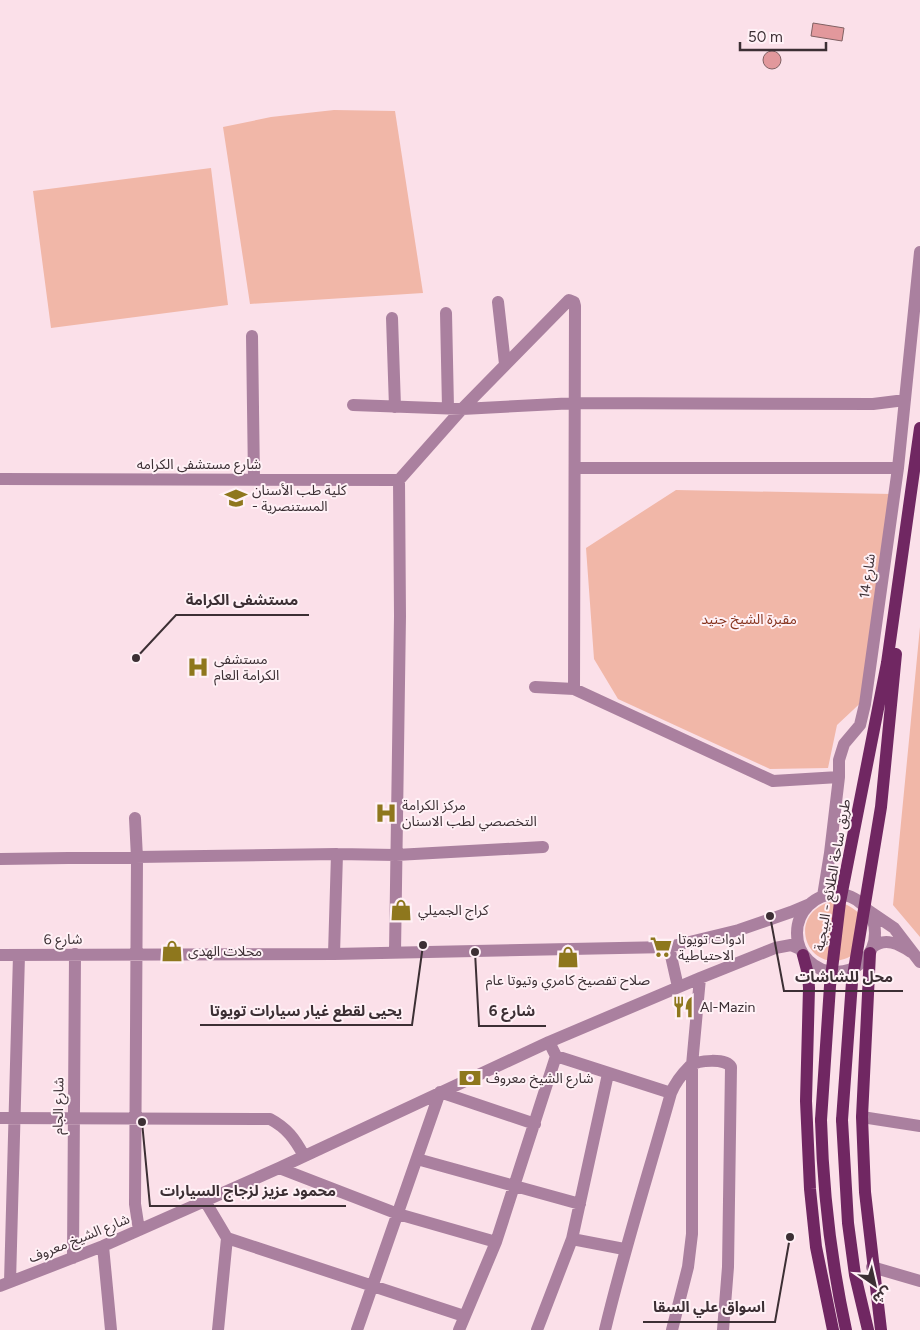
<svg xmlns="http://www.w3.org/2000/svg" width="920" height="1330" viewBox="0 0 920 1330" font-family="Figtree,'Noto Sans Arabic',sans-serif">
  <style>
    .green { fill: #f1b7a8 }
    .building { fill: #e2989c; stroke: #806163 }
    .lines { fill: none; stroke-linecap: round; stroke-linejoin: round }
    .minor { stroke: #aa809f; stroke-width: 12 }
    .major { stroke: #702762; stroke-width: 12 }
    .major-bridge { stroke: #702762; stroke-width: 12 }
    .labels { text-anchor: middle; stroke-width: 4; stroke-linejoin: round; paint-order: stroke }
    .street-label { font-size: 14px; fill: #3c2f34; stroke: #fff1f6 }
    .poi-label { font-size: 14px; fill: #3c2f34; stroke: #fff1f6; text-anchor: start }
    .park-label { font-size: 14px; fill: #87341f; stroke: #fff1f6 }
    .leader { fill: none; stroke: #3c2f34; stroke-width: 2 }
    .callout-dot { fill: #3c2f34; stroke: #fff1f6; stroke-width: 2 }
    .callout-label { font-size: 15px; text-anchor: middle; font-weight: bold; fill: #3c2f34; stroke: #fff1f6; stroke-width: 4; stroke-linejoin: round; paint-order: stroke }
  </style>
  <rect width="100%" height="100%" fill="#fbe0e9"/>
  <path class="green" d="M334,110l61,1 28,182 -173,11 -27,-177 48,-10z
    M211,168l17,137 -177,23 -18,-137z
    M676,490l216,4 -23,201 -32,30 -9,43 -58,1 -152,-70 -24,-40 -8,-111z
    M920,627v310l-27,-32z
    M833,901c12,2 18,5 27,13l-4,39c-45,31 -76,-39 -23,-52z"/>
  <path class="building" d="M813,23l31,5 -2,13 -31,-5z
    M763 60a9 9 0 1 1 18 0a9 9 0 1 1-18 0Z"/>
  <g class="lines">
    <path class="minor" d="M498,302l7,62
      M446,313l2,95
      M392,318l3,89
      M252,336l2,143
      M353,405l109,4 114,-6 297,1 32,-4
      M576,468h322
      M0,479l399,1
      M535,687l39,2 199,92 66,-4
      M135,818l2,40 -2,346 4,26
      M0,859l337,-5 59,1 147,-8
      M797 933a39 39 0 1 1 78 0a39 39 0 1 1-78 0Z
      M823,896l7,-43 9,-76v-17l5,-16 16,-19 5,-21 33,-236 22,-216
      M869,911l25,17 26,34
      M669,947l9,40
      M873,947c12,-10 26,-3 38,5
      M395,953l5,-337 -1,-136 63,-71 107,-109 5,2 1,4 -1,383
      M334,954l3,-100
      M0,955l334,-1 335,-7 70,-17 52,-18 19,-8
      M556,1056l115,37
      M862,1117l58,9
      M0,1118l270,1c17,9 25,20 34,37
      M417,1159l163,45
      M279,1168l119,46 98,28
      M205,1201l22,37 -9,92
      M227,1238l237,78
      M572,1239l52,10
      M103,1246l8,84
      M73,1258l2,-304
      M872,1267l48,14
      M10,1282l9,-327
      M0,1286l103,-40 176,-78 270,-126 151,-64 75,-30 16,-3 9,4
      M357,1330l83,-238 95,32
      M459,1330l37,-88 60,-186 -7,-14
      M537,1330l35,-91 36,-165
      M605,1330c19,-80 44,-158 66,-237 4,-10 11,-19 19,-27 8,-6 36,-8 41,1l-3,200 -5,63
      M672,1330l16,-63 4,-33v-169l8,-87"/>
    <path class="major" d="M870,953l-8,164 3,75 16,138
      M803,955l5,19 1,14 -3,113 4,88 6,58 17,83
      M821,1120c2,71 10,141 25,210
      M842,1120l6,103 7,52 13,55"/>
    <path class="major-bridge" d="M821,1120l9,-134 10,-84 47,-239 33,-235
      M842,1120l10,-138 29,-175 15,-153"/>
  </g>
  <defs>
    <g id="university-bare" transform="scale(1.725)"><path d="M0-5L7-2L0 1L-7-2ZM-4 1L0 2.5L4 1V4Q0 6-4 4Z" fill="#8e771d" stroke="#fff1f6" stroke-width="2.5" paint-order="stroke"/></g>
    <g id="hospital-bare" transform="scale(1.725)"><path d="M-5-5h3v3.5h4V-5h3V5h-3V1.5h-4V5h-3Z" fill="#8e771d" stroke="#fff1f6" stroke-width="2.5" paint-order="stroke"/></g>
    <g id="shop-bare" transform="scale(1.725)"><path d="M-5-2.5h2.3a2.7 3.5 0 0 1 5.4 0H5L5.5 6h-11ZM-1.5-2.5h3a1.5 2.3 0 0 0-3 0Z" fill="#8e771d" stroke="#fff1f6" stroke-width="2.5" paint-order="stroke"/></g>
    <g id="supermarket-bare" transform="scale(1.725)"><path d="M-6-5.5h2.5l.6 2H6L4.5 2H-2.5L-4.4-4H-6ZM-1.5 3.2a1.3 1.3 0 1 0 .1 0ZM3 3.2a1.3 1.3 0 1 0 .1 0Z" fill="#8e771d" stroke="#fff1f6" stroke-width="2.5" paint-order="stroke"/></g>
    <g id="restaurant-bare" transform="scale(1.725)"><path d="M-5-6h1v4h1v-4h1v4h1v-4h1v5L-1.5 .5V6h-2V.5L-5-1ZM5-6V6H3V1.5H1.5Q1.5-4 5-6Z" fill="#8e771d" stroke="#fff1f6" stroke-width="2.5" paint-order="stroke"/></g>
    <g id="bank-bare" transform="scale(1.725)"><path d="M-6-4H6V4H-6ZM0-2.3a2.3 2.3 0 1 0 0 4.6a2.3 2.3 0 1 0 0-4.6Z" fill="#8e771d" stroke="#fff1f6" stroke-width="2.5" paint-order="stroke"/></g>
  </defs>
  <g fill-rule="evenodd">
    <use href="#university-bare" x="236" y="498"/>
    <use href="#hospital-bare" x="198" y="667"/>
    <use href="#hospital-bare" x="386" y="813"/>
    <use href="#shop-bare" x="401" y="910"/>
    <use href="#supermarket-bare" x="661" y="947"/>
    <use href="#shop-bare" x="172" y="951"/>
    <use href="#shop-bare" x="568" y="957"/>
    <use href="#restaurant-bare" x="683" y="1007"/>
    <use href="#bank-bare" x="470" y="1078"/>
  </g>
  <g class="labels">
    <g class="street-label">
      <text x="199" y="469">شارع مستشفى الكرامه</text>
      <text transform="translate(867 576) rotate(-82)" y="5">شارع 14</text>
      <text transform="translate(832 875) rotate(-80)" y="5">طريق ساحة الطلائع - البيجية</text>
      <text transform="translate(63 939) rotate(-1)" y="5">شارع 6</text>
      <text transform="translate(58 1106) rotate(-89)" y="5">شارع الجام</text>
      <text transform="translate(79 1238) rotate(-22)" y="5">شارع الشيخ معروف</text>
    </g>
    <g class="poi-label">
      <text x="252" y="495">كلية طب الأسنان<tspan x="252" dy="16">- المستنصرية</tspan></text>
      <text x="214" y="664">مستشفى<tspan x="214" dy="16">الكرامة العام</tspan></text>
      <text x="402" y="810">مركز الكرامة<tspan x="402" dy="16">التخصصي لطب الاسنان</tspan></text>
      <text x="418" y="915">كراج الجميلي</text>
      <text x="678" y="944">ادوات تويوتا<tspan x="678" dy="16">الاحتياطية</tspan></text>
      <text x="188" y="956">محلات الهدى</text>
      <text x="568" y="985" text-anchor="middle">صلاح تفصيخ كامري وتيوتا عام</text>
      <text x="700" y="1012">Al-Mazin</text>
      <text x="486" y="1083">شارع الشيخ معروف</text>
    </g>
    <g class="park-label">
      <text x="749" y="624">مقبرة الشيخ جنيد</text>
    </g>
  </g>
  <path class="leader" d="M136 658L176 615H309M770 916L784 991H903M423 945L412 1025H200M475 952L479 1026H546M142 1122L150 1206H346M790 1237L775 1322H643"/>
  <g class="callout-dot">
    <circle cx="136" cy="658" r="5"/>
    <circle cx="770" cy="916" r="5"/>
    <circle cx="423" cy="945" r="5"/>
    <circle cx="475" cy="952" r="5"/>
    <circle cx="142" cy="1122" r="5"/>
    <circle cx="790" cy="1237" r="5"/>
  </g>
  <g class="callout-label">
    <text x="242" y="605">مستشفى الكرامة</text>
    <text x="844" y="982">محل للشاشات</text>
    <text x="306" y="1016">يحيى لقطع غيار سيارات تويوتا</text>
    <text x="512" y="1016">شارع 6</text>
    <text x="248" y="1196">محمود عزيز لزجاج السيارات</text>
    <text x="709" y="1312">اسواق علي السقا</text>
  </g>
  <g transform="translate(875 1285) rotate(146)" stroke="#fff1f6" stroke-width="4" paint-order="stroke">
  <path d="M0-4L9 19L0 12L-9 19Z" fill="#3c2f34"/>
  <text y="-8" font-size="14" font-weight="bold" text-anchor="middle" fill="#3c2f34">ش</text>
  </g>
  <path d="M740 42v8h86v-8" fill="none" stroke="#3c2f34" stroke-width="2.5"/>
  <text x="748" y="42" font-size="15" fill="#3c2f34" stroke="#fff1f6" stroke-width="4" paint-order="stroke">50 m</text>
</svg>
